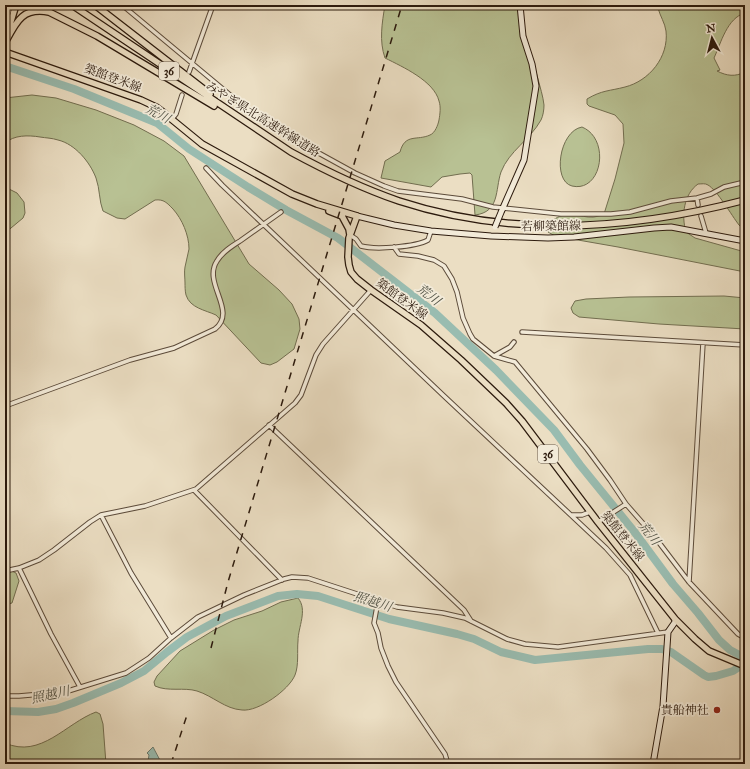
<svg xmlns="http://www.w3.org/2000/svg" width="750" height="769" viewBox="0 0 750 769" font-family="'IM FELL Great Primer','Noto Serif JP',serif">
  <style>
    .green { fill: #b8c193; stroke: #726e50 }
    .water { fill: #99bcb0; stroke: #6d7b6f }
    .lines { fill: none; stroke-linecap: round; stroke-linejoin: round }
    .river { stroke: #99bcb0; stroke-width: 8 }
    .street-casing { stroke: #5c4b3a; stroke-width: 5.5 }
    .secondary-casing { stroke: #2c1a0d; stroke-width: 7 }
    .primary-casing { stroke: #2c1a0d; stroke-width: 8 }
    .street { stroke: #f2ead8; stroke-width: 3.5 }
    .secondary { stroke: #f2ead8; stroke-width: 5 }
    .primary { stroke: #ebdec3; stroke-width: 5.5 }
    .rail { stroke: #2c1a0d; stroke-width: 1.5; stroke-dasharray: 7 7; stroke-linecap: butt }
    .secondary-bridge-casing { stroke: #2c1a0d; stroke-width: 7; stroke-linecap: butt }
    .secondary-bridge { stroke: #f2ead8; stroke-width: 5 }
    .poi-dot { fill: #8f2418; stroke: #f2ead8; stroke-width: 1.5 }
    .labels { text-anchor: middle; stroke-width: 3.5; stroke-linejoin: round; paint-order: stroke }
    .shield { fill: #f2ead8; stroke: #67584a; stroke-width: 1 }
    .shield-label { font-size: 11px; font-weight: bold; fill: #2c1a0d }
    .street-label { font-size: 12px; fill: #2c1a0d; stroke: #f2ead8 }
    .poi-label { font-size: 12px; fill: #2c1a0d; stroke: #f2ead8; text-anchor: end }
    .water-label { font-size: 13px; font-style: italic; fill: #525346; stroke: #f2ead8 }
  </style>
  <rect width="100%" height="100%" fill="#ebdec3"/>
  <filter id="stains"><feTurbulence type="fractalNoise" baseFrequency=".005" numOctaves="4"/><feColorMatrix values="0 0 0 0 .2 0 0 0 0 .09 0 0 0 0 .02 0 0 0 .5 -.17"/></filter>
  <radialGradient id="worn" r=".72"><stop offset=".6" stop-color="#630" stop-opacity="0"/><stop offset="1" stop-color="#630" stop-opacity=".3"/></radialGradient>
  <path class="green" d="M385,5h134c4,25 12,49 19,74 2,8 5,17 6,26 0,5 -1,11 -3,15 -11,20 -32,31 -40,52 -6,18 -1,40 -26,43l-3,-40 -2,-2 -10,1 -18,3 -11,10 -50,-9 4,-17 15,-9c5,-19 17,-11 30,-17 5,-2 8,-10 9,-15 1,-6 2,-13 0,-19 -5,-20 -36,-34 -54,-43 -6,-17 -3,-35 0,-53z
    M662,5h83v8c-18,5 -24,30 -31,45l6,12 -3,1c10,5 18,6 28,1v156h-3l-3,-3c-7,-9 -22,-35 -31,-40 -3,-2 -6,-1 -10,-1 -14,10 -17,31 -12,48l9,6 50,14v20l-127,-25 -63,-11 -7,-4 -1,-8c5,-3 11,-8 17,-9 15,-3 24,7 40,-1l11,-35 9,-36 -1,-19 -8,-9 -26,-9 -2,-2v-5c15,-9 23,-8 38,-12 24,-6 44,-30 41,-56 -1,-8 -6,-15 -8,-23z
    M32,95l24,3 40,12 38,15 30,16 20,15 65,108 30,26 13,14 7,15 1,10 -6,20 -17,13 -7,3 -9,-2 -45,-48c-11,-5 -26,-7 -30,-20 -1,-4 -1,-9 -1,-12 0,-5 -1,-11 0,-16 1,-6 3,-12 4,-18 0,-14 -7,-30 -16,-40 -6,-6 -9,-10 -18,-9l-30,19 -8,-1 -14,-7c-4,-10 -3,-22 -7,-33 -6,-16 -21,-34 -38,-38 -6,-2 -12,-2 -18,-3 -12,-2 -26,-2 -35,6v-45z
    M582,127c29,12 20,66 -10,59 -20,-5 -13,-55 10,-59z
    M5,187l12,6 7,9 1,11 -2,5 -18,15z
    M724,296l21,2v31l-86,-5 -80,-7 -6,-4 -2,-5 4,-7 11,-2 43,-2z
    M5,568l11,5 3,8 -7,22 -7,2z
    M298,598c10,12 0,29 0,43 -1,10 1,24 -3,34 -6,15 -37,37 -53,35 -17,-1 -29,-14 -45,-19 -13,-4 -29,1 -42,-5l-1,-4 3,-6 23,-25 34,-21 20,-10 28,-9 19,-9z
    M96,712l4,2 3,10 3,40h-101v-21c36,16 61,-20 91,-31z"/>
  <path class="water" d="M153,747l9,17h-11l-1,-3h-2l1,-6 -2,-2z"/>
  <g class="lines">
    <path class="river" d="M5,66l69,23 83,34 32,26 59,38 38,23 52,28 97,75 61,57 58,60 26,35 53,65 40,54 25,29 21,27 11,10 15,8
      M5,711l33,1 18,-3 17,-6 48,-20 23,-12 23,-19 20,-15 39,-21 52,-20 19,-2 21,2 71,23 68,15 17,5 27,13 34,8 113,-11h14l9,3 33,23 4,2 8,-1 17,-5 6,-4 6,-8"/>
    <g class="street-casing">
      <path id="street" d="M122,5l125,104 48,31 60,33 29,13 14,5 64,8 31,8 68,7h50l19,-2 41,-11 26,-3 14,-4 13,-7 21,-5
        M5,24l6,-19
        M189,72l24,-67
        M172,119l4,-5 6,-19
        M206,168l16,17 222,211 162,152 24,27 28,58
        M697,198l1,7
        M701,216l5,17
        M350,235l6,4 5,7c14,4 55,1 67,-6l3,-9
        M394,247l5,7 19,2 16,4 10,6 8,13 5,13 6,26 7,16 3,5 21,17
        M522,332l223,13
        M514,342l-4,5 -16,9 21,6 72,87 23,31 16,24 28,32 35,46 49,52 7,4
        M5,406l125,-46 44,-12 41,-19c23,-18 -13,-46 2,-68 5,-9 15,-15 23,-20 14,-10 27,-19 41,-29
        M269,425l195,185 7,11
        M194,490l88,90
        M101,515l30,58 40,65
        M571,515h11l8,-3
        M598,522l28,-18
        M19,568l32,66 29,53
        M5,571l14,-3 20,-8 15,-10 36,-28 11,-7 44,-9 51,-17 99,-86 6,-8 15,-40 7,-11 48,-54
        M689,582l14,-239
        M378,601l-4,22 4,10 3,15 7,18 8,16 49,72 3,10
        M5,696h14l46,-4 61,-19 23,-15 22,-20 27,-21 46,-22 40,-16 8,-2 16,1 89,29 46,6 22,5 42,21 18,5 33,3 110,-15"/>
    </g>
    <g class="secondary-casing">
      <path id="secondary" d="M502,210l22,-50 12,-74 -4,-22 -9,-28 -3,-31
        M357,216l37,9 37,6 60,5 57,2 26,-1 80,-9 17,-1 74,14
        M653,764l10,-58 5,-74 7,-10v-3"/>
    </g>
    <g class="primary-casing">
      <path id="primary" d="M72,5l219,147c35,19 70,36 108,49 113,37 232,29 346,-1
        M95,5l115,89
        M7,34l9,-29
        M5,43c11,-21 17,-36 44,-31l48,24 117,70
        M5,52l136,48 15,7 8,6 38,31 90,50 25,10 40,12 -8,22 -1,19 1,8 2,7 6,7 14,11 50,35 40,35 45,43 16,18 76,101 77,97 20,20 14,12 36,15
        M329,211l13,5 7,13 1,6"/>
    </g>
    <use href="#street" class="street"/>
    <use href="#secondary" class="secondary"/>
    <use href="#primary" class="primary"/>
    <path class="rail" d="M211,648l17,-66 174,-577
      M171,764l16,-49"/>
    <g class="secondary-bridge-casing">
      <path id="secondary-bridge" d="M495,227l7,-17"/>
    </g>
    <use href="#secondary-bridge" class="secondary-bridge"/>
  </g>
  <circle class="poi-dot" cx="717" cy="710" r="4"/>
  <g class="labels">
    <g class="shield">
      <rect x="159" y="62" width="20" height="18" rx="3"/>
      <rect x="538" y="445" width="20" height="18" rx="3"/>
    </g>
    <g class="shield-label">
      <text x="169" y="75">36</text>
      <text x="548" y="458">36</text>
    </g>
    <g class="street-label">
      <text transform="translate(113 78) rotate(20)" y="4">築館登米線</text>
      <text transform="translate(263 119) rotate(32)" y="4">みやぎ県北高速幹線道路</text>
      <text transform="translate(551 226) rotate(-1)" y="4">若柳築館線</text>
      <text transform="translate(402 299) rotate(36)" y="4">築館登米線</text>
      <text transform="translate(623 536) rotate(51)" y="4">築館登米線</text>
    </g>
    <g class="poi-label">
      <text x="709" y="714">貴船神社</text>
    </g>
    <g class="water-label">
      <text transform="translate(158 113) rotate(28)" y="5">荒川</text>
      <text transform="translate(429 294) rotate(38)" y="5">荒川</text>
      <text transform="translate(650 533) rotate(52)" y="5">荒川</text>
      <text transform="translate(373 601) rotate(17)" y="5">照越川</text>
      <text transform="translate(50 694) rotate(-12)" y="5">照越川</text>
    </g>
  </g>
  <rect width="750" height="769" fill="none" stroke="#ebdec3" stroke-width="20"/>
  <rect x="6" y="6" width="738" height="757" fill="none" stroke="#2c1a0d" stroke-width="2"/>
  <rect x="10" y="10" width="730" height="749" fill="none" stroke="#2c1a0d"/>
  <g transform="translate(712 38) rotate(353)" stroke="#f2ead8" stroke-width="3" paint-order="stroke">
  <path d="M0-3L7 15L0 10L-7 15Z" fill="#2c1a0d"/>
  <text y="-6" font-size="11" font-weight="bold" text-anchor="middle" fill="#2c1a0d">N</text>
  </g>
  <rect width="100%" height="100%" filter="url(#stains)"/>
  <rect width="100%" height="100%" fill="url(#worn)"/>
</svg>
